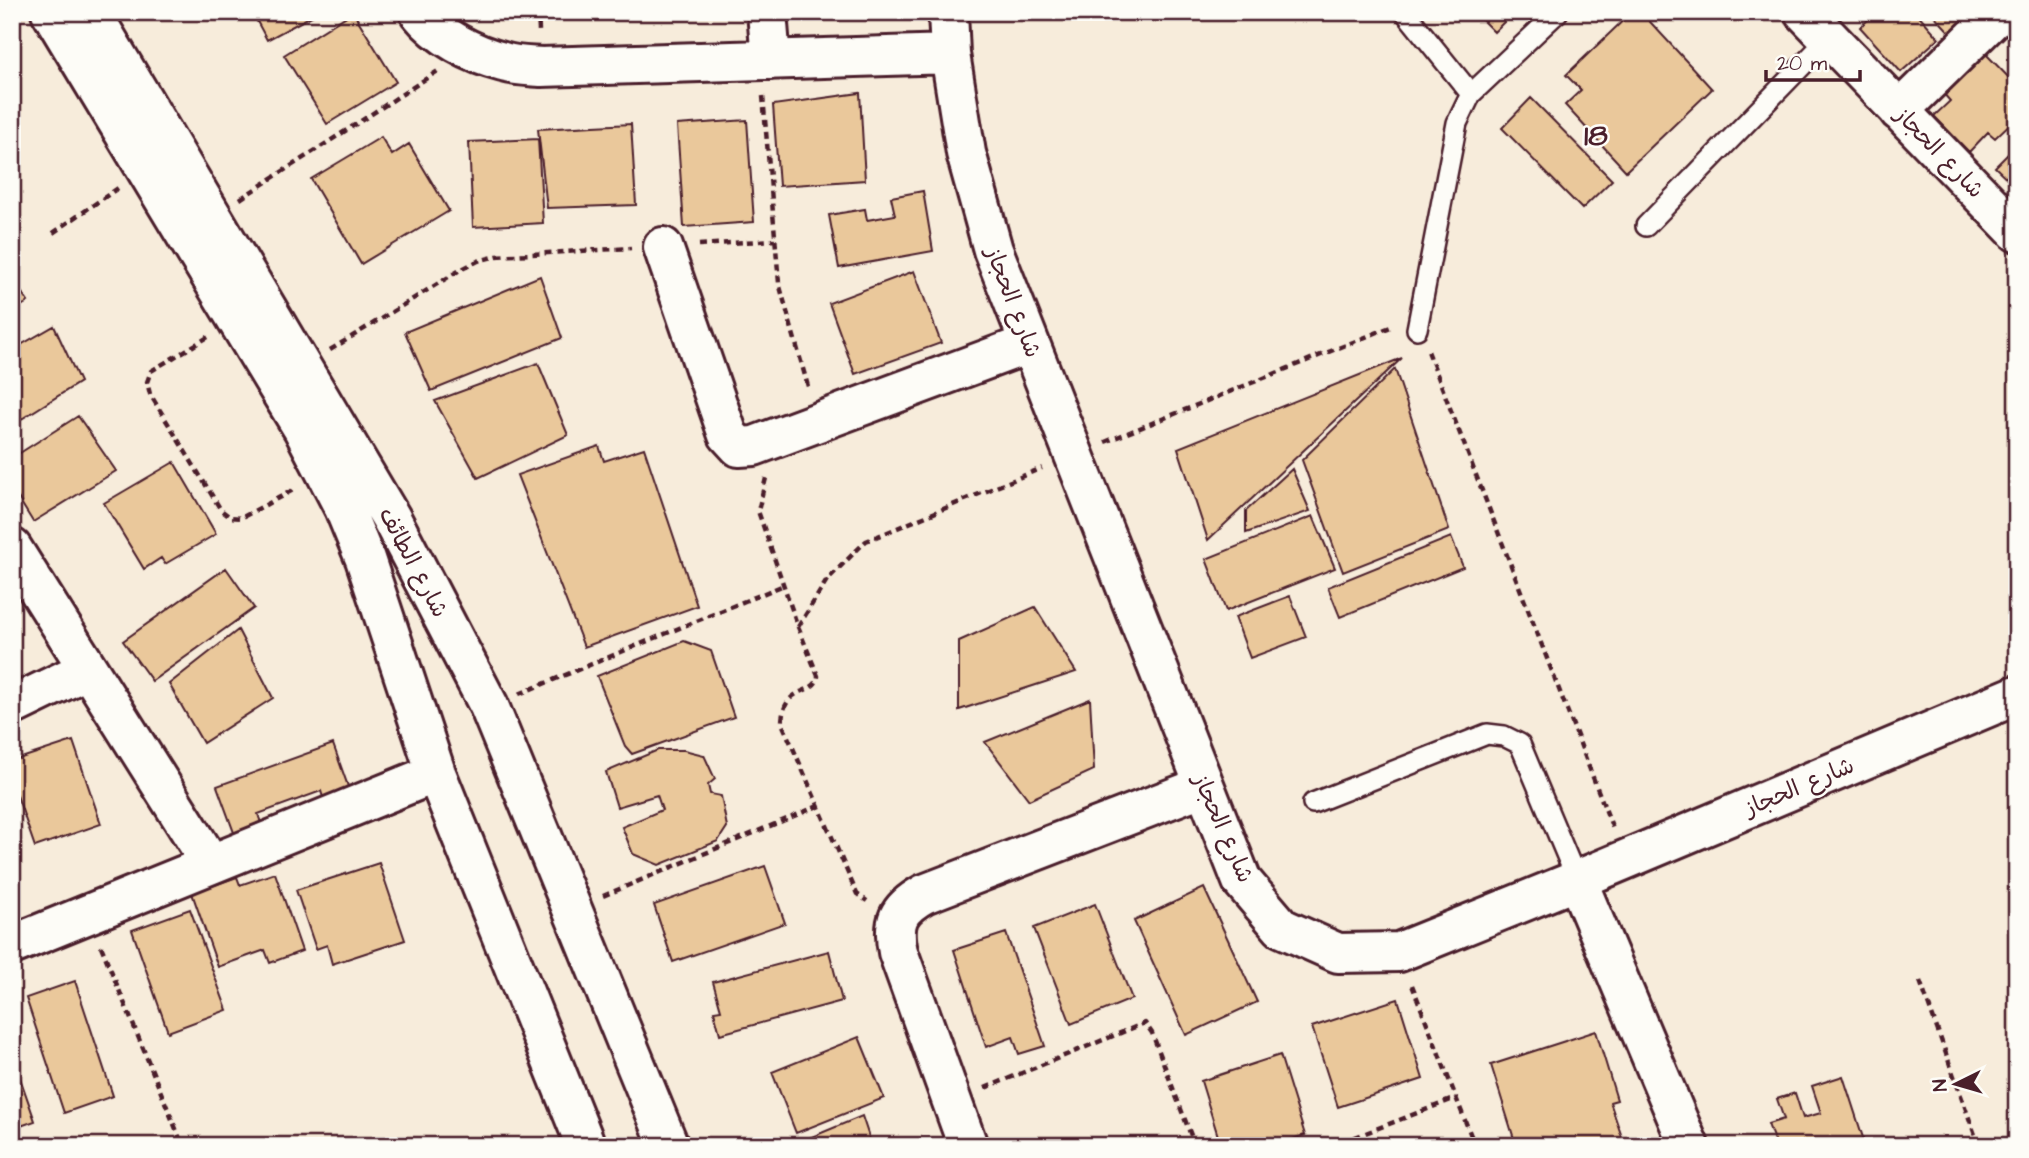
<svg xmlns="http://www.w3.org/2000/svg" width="2029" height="1158" viewBox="0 0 2029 1158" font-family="'Architects Daughter','Playpen Sans Arabic',sans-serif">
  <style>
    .building { fill: #eac89b; stroke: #4a1f2b; stroke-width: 2 }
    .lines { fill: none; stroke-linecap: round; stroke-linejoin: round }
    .lane-casing { stroke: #4a1f2b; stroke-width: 24 }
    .street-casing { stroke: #4a1f2b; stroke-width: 44 }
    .path { stroke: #4a1f2b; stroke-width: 4.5; stroke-dasharray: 7 5; stroke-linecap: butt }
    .lane { stroke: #fdfcf7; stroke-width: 19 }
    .street { stroke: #fdfcf7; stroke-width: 38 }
    .labels { text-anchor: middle; stroke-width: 5; stroke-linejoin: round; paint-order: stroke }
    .street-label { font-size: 23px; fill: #4a1f2b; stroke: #fdfcf7 }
    .district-label { font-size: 30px; font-weight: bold; fill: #4a1f2b; stroke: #fdfcf7 }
  </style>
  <rect width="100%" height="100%" fill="#f7ecdb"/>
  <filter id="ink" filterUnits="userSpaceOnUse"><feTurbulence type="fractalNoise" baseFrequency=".0143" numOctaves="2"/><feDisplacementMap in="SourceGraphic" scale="14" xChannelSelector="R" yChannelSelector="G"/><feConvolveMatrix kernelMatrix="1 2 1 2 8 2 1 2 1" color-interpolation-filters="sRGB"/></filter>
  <g filter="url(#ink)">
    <path class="building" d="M252,12h67l-52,28z
      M353,12l43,70 -69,42 -43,-69z
      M1474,12h40l-20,20z
      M1632,12h9l71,77 -86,82 -61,-66 16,-15 -15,-15z
      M1877,12h39l23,26 -38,34 -41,-45z
      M1931,12h52l-28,26z
      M1983,51l34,35v31l-22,21 -7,-6 -19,20 -35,-36 16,-15 -8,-9z
      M860,93l5,87 -86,6 -6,-81z
      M1531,98l81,82 -30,29 -80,-81z
      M747,120l7,102 -70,5 -7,-102z
      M631,124l5,81 -89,3 -9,-79z
      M381,137l11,18 17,-11 40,67 -88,53 -50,-85z
      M538,139l5,84 -70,4 -4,-85z
      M2017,145v43l-22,-21z
      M923,191l10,60 -94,17 -10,-53 36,-6 2,11 28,-5 -4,-18z
      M914,271l27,72 -86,31 -26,-71z
      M540,276l22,62 -131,53 -26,-59z
      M12,278l16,24 -16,9z
      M54,326l26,56 -68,43v-75z
      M1402,358l-194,182 -30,-92z
      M538,363l30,72 -90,43 -43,-77z
      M1395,369l54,161 -106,42 -41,-112z
      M78,416l38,55 -83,51 -21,-34v-30z
      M599,446l5,15 40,-13 53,158 -113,41 -67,-172z
      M174,462l42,72 -51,30 -4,-6 -17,11 -40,-66z
      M1292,469l18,42 -64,22v-22z
      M1313,516l22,52 -109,43 -20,-52z
      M1451,537l12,30 -123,50 -12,-30z
      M226,568l28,40 -102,73 -29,-40z
      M1290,596l16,41 -56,21 -15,-41z
      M1035,607l41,65 -117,38v-69z
      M238,630l35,68 -70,45 -34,-59z
      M684,641l27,10 23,66 -102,37 -7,-8 -28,-70z
      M12,663l8,16 -8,3z
      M1090,699l4,71 -65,30 -44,-58z
      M73,741l28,83 -66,23 -23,-66v-20z
      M333,744l18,51 -26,9 -4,-13 -63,23 5,15 -27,9 -19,-52z
      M658,750h26l20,5 11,24 -7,6 2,9 11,2 6,31 -9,14 -59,24 -26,-11 -11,-27 40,-17 -5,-15 -40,12 -11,-35z
      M379,863l26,77 -73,24 -5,-19 -11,4 -20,-59z
      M765,866l20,57 -112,39 -19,-57z
      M275,873l27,78 -32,12 -5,-13 -47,17 -26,-74 45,-16 3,8z
      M12,880l7,17 -7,3z
      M1204,888l53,114 -71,33 -52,-114z
      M1095,904l37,95 -61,25 -37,-96z
      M190,909l37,101 -59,22 -36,-102z
      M1006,933l39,113 -26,8 -6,-17 -27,10 -32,-97z
      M829,951l13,50 -122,33 -6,-23 7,-1 -8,-28z
      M75,981l38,115 -49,17 -38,-115z
      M1398,999l25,80 -85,28 -26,-80z
      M1596,1031l21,69 -7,2 15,44h-116l-1,-2 7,-2 -24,-77z
      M859,1037l25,61 -88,35 -24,-61z
      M12,1055l23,66 -23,8z
      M1280,1055l25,80 -34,11h-50l-20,-65z
      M1843,1076l21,65 -14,5h-74l-8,-22 16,-5 -7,-20 18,-6 8,25 18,-5 -9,-27z
      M862,1116l10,30h-82z"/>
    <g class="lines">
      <g class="lane-casing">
        <path id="lane" d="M1405,12l66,82
          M1646,226l183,-188
          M1417,329l40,-206 14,-29 87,-82
          M1313,803l174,-69 17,2 16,8 57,136"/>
      </g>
      <g class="street-casing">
        <path id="street" d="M51,12l252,417 41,79 21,51 71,214 150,373
          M91,12l300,506 98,188 180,440
          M419,12c20,25 53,42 84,50 12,4 26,4 38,5l409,-13
          M767,12l4,48
          M948,12l2,42 16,99 27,97 249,631 40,47 56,25 61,-1 178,-72 440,-185
          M1804,12l213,220
          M1899,111l101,-99
          M663,247l65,188 11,12 15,-1 274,-102
          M12,548l199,316
          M12,706l76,-37
          M1577,880l112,266
          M12,945l424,-172
          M968,1146l-70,-194c-6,-30 -1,-43 26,-58l280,-108"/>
      </g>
      <path class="path" d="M538,12l1,19
        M763,96l16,187 30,107
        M240,199l198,-128
        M53,233l65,-45
        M699,245l76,-5
        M208,337l-57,34 -4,11 3,12 71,116 9,7 11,1 54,-29
        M330,350l130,-80 18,-9 19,-5 134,-8
        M1428,351l185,478
        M1105,442l288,-116
        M766,478l-8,33 40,116 20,49c-2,21 -35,7 -36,47l75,171 10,7
        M798,627l29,-47 39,-39 176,-73
        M519,694l265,-109
        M603,896l215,-90
        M101,946l82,200
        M1920,981l59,165
        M1412,985l63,161
        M985,1088l160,-65 7,10 43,113
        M1332,1146l124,-48"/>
      <use href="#lane" class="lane"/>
      <use href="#street" class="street"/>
    </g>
  </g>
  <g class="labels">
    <g class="street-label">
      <text transform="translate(1940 152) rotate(46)" y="8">شارع الحجاز</text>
      <text transform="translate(1014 302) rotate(69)" y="8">شارع الحجاز</text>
      <text transform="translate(414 562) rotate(62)" y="8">شارع الطائف</text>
      <text transform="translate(1799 786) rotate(-23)" y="8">شارع الحجاز</text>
      <text transform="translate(1224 828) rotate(66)" y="8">شارع الحجاز</text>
    </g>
    <g class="district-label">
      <text x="1596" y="145">18</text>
    </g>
  </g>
  <rect width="2029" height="1158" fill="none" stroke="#fdfcf7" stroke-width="42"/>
  <rect x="21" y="21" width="1987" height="1116" fill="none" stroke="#4a1f2b" stroke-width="2.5" filter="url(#ink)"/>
  <g transform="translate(1956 1084) rotate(265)" stroke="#fdfcf7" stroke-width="5" paint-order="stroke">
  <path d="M0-5L12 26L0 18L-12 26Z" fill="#4a1f2b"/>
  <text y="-10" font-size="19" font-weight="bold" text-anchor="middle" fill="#4a1f2b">N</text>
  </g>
  <path d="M1766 70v10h94v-10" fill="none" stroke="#4a1f2b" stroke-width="3.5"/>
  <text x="1777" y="70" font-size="21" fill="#4a1f2b" stroke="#fdfcf7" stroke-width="5" paint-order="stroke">20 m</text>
</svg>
